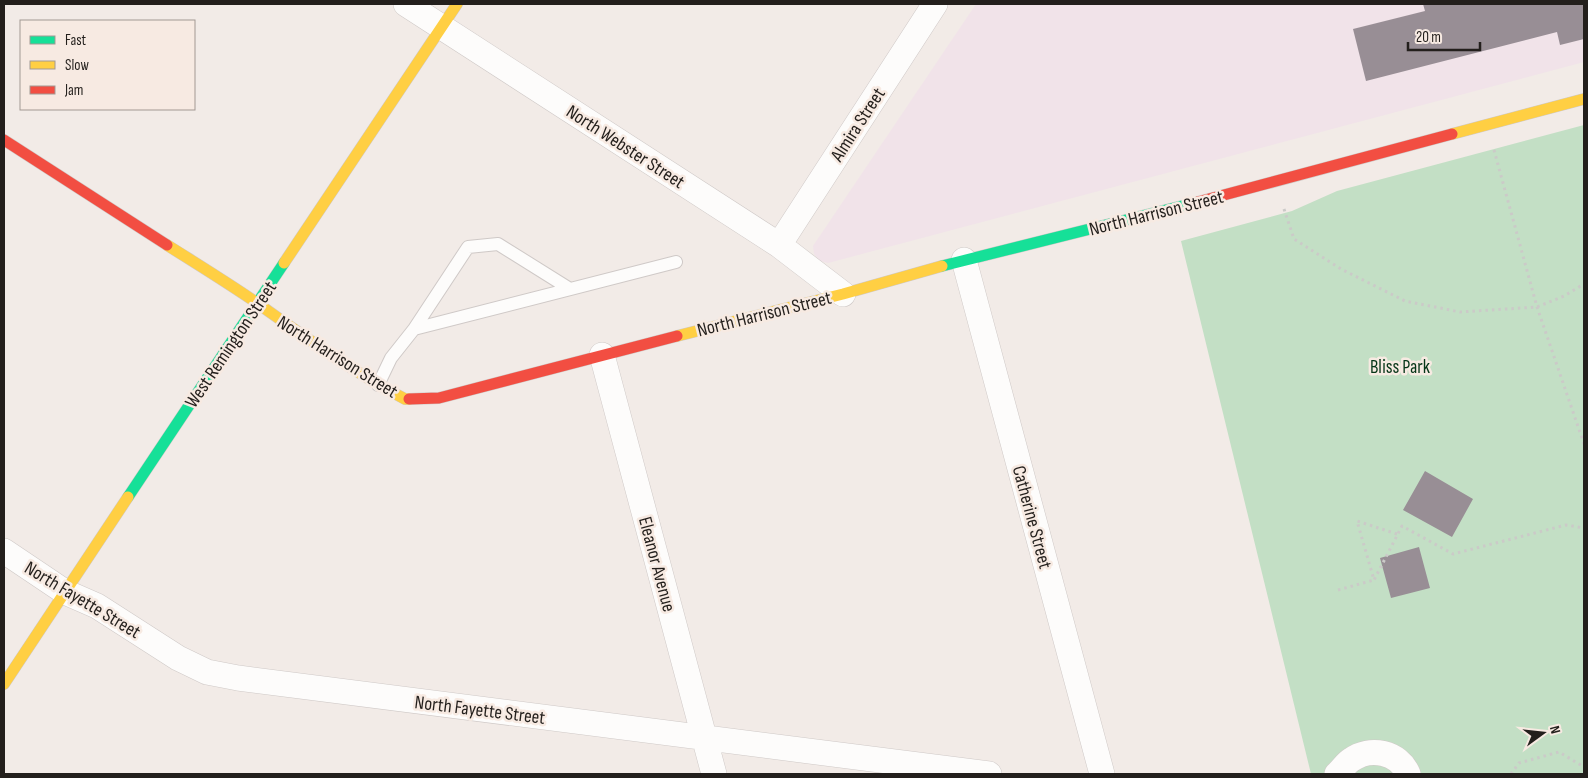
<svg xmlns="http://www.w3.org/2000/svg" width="1588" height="778" viewBox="0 0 1588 778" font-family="'Sofia Sans Condensed',sans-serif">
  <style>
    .medical { fill: #f1e3e9 }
    .green { fill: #c3dfc5 }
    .building { fill: #988e95 }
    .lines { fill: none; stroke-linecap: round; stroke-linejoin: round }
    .lane-casing { stroke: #cfc9c7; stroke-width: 14 }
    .street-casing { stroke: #cfc9c7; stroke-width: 26 }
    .fast-casing { stroke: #cfc9c7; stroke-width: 12 }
    .slow-casing { stroke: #cfc9c7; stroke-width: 12 }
    .jam-casing { stroke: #cfc9c7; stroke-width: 12 }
    .path { stroke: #cbcac8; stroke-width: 3; stroke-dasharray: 2.5 4; stroke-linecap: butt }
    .lane { stroke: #fdfcfb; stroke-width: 12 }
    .street { stroke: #fdfcfb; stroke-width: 25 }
    .fast { stroke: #16e098; stroke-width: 11 }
    .slow { stroke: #ffcf43; stroke-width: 11 }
    .jam { stroke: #f24e42; stroke-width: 11 }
    .labels { text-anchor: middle; stroke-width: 5; stroke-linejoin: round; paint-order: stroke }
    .street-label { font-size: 19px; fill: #231f1c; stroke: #f7eae2 }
    .park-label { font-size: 19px; fill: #053517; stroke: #f7eae2 }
  </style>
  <rect width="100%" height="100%" fill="#f2ebe7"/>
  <path class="medical" d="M976,4h608v58l-756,201 -8,-2 -6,-7 -1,-8z"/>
  <path class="green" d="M1584,125v649h-273l-130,-533 111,-30 45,-20z"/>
  <path class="building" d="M1423,4h161v35l-24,6 -3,-13 -191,49 -13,-52 72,-18z
    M1425,471l48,28 -21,38 -49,-27z
    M1419,547l11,41 -39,10 -11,-40z"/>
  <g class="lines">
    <g class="lane-casing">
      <path id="lane" d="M414,329l54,-82 30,-3 72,45
        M378,385l13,-27 23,-29 262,-67"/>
    </g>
    <g class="street-casing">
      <path id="street" d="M406,4l373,241 64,49
        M779,245l156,-241
        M964,260l138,514
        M602,355l112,419
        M4,551l61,41 32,14 81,52 29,14 31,6 751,96
        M1337,774c5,-4 9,-11 14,-14 19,-14 48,-8 57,14"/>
    </g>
    <g class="fast-casing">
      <path id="fast" d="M942,266l252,-63
        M128,497l156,-234"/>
    </g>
    <g class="slow-casing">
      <path id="slow" d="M1452,134l132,-35
        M167,245c30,19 61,38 90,58 48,34 96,69 148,96h4
        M284,263l173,-259
        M677,336l166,-42 99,-28
        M4,684l124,-187"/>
    </g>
    <g class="jam-casing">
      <path id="jam" d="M4,140l163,105
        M1194,203l258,-69
        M409,399l30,-1 238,-62"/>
    </g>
    <path class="path" d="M1494,150l43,157 47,137
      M1284,209l10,30 47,30 64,32 55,11 77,-5 27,-11 20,-12
      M1397,534l-40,-13 17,59 28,-54 51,28 113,-29 18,3
      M1338,590l36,-10
      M1511,774l8,-11 40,-11 25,15"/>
    <use href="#lane" class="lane"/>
    <use href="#street" class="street"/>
    <use href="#fast" class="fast"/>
    <use href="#slow" class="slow"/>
    <use href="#jam" class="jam"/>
  </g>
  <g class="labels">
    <g class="street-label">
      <text transform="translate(857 124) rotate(-57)" y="7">Almira Street</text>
      <text transform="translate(626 146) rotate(33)" y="7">North Webster Street</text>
      <text transform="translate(1156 212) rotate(-14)" y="7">North Harrison Street</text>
      <text transform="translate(764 313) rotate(-14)" y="7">North Harrison Street</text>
      <text transform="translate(230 344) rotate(-56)" y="7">West Remington Street</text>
      <text transform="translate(338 356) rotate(32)" y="7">North Harrison Street</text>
      <text transform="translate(1033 517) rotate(75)" y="7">Catherine Street</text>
      <text transform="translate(658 564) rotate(75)" y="7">Eleanor Avenue</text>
      <text transform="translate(83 599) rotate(31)" y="7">North Fayette Street</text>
      <text transform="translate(480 709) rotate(7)" y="7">North Fayette Street</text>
    </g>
    <g class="park-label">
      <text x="1400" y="373">Bliss Park</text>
    </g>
  </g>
  <rect width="1588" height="778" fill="none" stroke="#231f1c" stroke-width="10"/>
  <rect x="20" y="20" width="175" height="90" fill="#f7eae2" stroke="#a29993"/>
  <rect x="30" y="36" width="25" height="8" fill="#16e098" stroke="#a29993"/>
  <text x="65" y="45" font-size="15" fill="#231f1c">Fast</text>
  <rect x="30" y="61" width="25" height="8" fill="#ffcf43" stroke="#a29993"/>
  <text x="65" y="70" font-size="15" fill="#231f1c">Slow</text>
  <rect x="30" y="86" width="25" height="8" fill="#f24e42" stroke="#a29993"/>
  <text x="65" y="95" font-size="15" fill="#231f1c">Jam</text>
  <g transform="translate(1543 733) rotate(75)" stroke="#f7eae2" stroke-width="4" paint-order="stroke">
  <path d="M0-4L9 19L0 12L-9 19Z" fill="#231f1c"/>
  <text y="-8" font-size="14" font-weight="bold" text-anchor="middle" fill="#231f1c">N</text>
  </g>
  <path d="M1408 42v8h72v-8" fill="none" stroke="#231f1c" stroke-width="2.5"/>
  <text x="1416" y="42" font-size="15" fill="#231f1c" stroke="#f7eae2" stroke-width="4" paint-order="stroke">20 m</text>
</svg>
